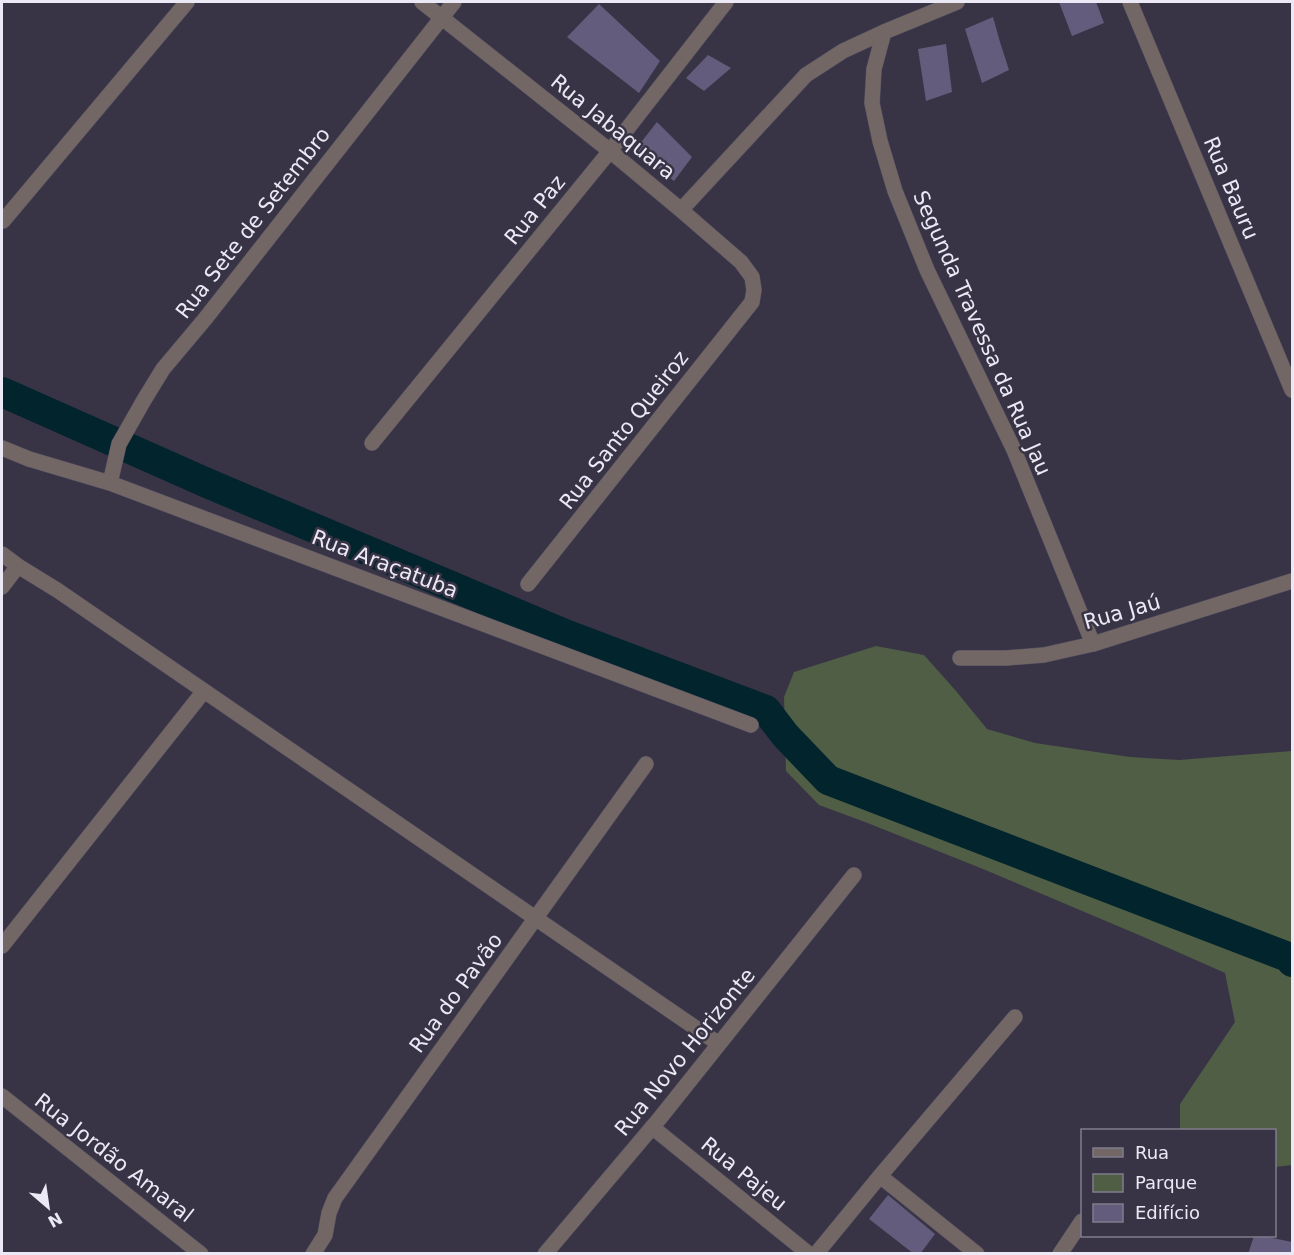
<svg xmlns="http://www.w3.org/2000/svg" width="1294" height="1255" viewBox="0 0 1294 1255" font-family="'DejaVu Sans',sans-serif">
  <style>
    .green { fill: #4f5e44 }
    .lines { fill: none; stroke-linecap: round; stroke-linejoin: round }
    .canal { stroke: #02242c; stroke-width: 30 }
    .building { fill: #635c7c }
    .minor-casing { stroke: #555162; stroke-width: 16 }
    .minor { stroke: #726765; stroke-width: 15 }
    .labels { text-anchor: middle; stroke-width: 5; stroke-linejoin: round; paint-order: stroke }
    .street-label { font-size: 21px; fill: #ebe9f5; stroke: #383446 }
  </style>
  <rect width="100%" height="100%" fill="#383446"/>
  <path class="green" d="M876,646l48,9 32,36 31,38 48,14 95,14 49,3 113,-9v414l-17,2 -1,-37h-94v-26l55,-82 -10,-49 -79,-35 -163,-69 -118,-47 -46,-17 -33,-34 -2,-74 10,-25z"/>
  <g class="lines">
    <path class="canal" d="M2,392l205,91 358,151 201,76 19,25 43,45 460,177 4,5"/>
  </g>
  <path class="building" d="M1059,2h37l8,21 -32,13z
    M599,4l61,57 -21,32 -72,-56z
    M993,17l7,25 9,28 -27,13 -17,-54z
    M946,44l6,48 -26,9 -8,-52z
    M708,55l23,13 -27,23 -18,-13z
    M657,122l35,35 -18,24 -39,-31z
    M888,1195l47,39 -15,20h-6l-45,-35z
    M1254,1236h8l30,6v12h-44z"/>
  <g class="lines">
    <g class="minor-casing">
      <path id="minor" d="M422,2l188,149 71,59 60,52 11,15 2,13 -2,12 -224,282
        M1130,2l162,388
        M884,32l-10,37 -2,34 8,38 15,50 32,79 87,180 79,194
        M681,210l125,-135 37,-24 41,-19 73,-30
        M3,221l184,-219
        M372,443l238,-292 116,-149
        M2,448l27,11 81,24 641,242
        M110,483l9,-39 25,-44 19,-31 42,-50 249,-317
        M2,554l16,12 39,24 662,454
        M2,587l16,-21
        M960,658h46l38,-3 49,-11 199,-63
        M2,946l202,-255
        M2,1096l199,158
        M652,1127l157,127
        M880,1176l97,78
        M313,1254l12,-19 4,-22 6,-15 311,-434
        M545,1254l115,-136 194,-243
        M816,1254l64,-78 135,-159
        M1060,1254l22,-33"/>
    </g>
    <use href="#minor" class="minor"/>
  </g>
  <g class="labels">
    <g class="street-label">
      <text transform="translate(613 127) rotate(39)" y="7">Rua Jabaquara</text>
      <text transform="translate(1231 188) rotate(67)" y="7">Rua Bauru</text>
      <text transform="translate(535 210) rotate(-51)" y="7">Rua Paz</text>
      <text transform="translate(253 223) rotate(-52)" y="7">Rua Sete de Setembro</text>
      <text transform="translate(982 333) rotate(66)" y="7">Segunda Travessa da Rua Jau</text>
      <text transform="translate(624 430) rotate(-52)" y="7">Rua Santo Queiroz</text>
      <text transform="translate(385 564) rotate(21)" y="7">Rua Araçatuba</text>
      <text transform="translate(1122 612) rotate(-16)" y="7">Rua Jaú</text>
      <text transform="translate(456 993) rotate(-54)" y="7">Rua do Pavão</text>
      <text transform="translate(685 1052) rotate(-51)" y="7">Rua Novo Horizonte</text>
      <text transform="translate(114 1158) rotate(38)" y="7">Rua Jordão Amaral</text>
      <text transform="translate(744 1174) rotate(39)" y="7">Rua Pajeu</text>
    </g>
  </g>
  <rect width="1294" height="1255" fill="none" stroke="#ebe9f5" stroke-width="6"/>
  <rect x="1081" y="1129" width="195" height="108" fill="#383446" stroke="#807c8c" stroke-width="1.5"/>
  <rect x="1093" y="1148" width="30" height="9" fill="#726765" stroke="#807c8c" stroke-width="1.5"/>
  <text x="1135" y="1159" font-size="18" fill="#ebe9f5">Rua</text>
  <rect x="1093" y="1174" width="30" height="18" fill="#4f5e44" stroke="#807c8c" stroke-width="1.5"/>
  <text x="1135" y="1189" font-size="18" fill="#ebe9f5">Parque</text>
  <rect x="1093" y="1204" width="30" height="18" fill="#635c7c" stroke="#807c8c" stroke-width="1.5"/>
  <text x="1135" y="1219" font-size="18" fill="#ebe9f5">Edifício</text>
  <g transform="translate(48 1207) rotate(151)" stroke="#383446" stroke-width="4.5" paint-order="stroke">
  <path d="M0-4.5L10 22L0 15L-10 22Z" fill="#ebe9f5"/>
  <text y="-9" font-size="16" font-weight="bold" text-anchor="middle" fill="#ebe9f5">N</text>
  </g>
</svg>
